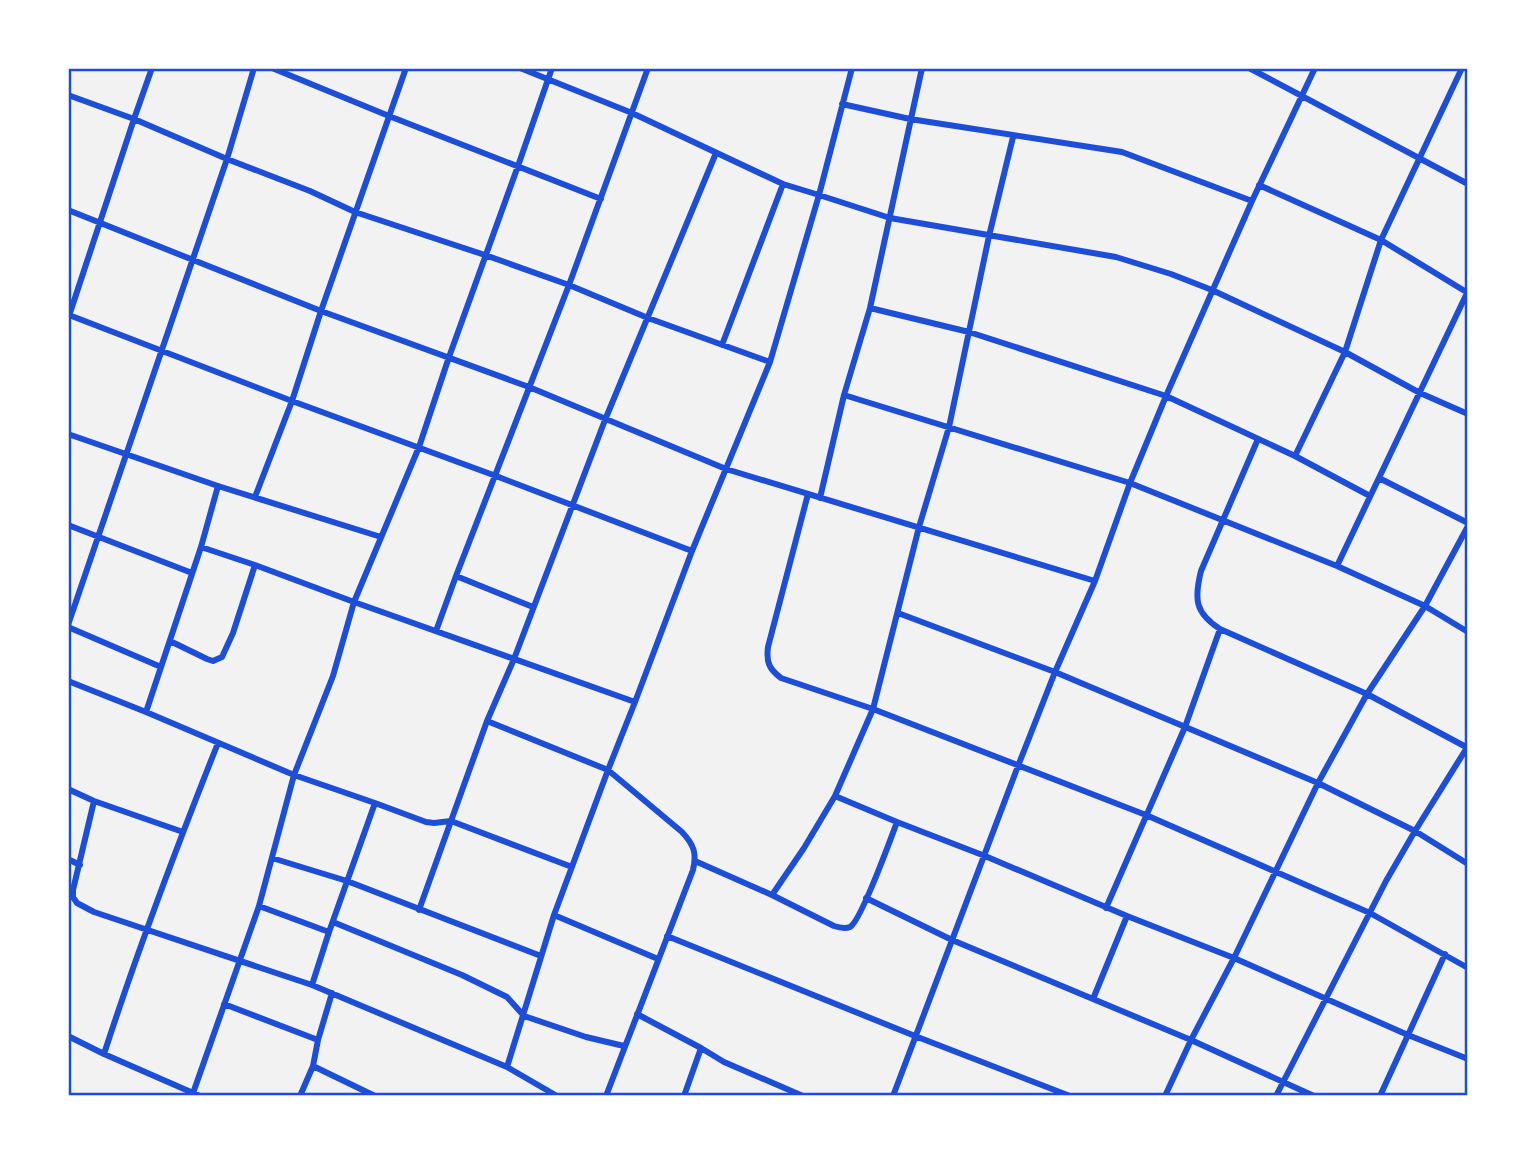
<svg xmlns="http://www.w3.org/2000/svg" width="1536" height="1164" viewBox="0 0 1536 1164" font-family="'Libre Baskerville',serif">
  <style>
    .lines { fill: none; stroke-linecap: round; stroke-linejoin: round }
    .minor { stroke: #1d4ed8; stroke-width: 6 }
    .neatline { fill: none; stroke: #1d4ed8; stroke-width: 2.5 }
  </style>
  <rect width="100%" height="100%" fill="#f2f2f2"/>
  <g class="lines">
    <path class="minor" d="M272,68l117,48 212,83
      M520,68l112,45 151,71 36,11 71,23 226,39 55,17 41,16 133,62 75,41 48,21
      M1249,68l219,116
      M68,95l66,24 93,40 83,32 45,21 130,43 84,30 79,33 122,44
      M842,104l68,15 212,33 130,49
      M1259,185l122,55 87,53
      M68,210l253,101 208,76 197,82 369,112
      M870,308l99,24 197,64 129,60 75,40
      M69,315l223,86 204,75 196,75
      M69,316l65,-197 18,-51
      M722,345l61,-161
      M844,395l286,88 207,83 88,40 43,26
      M68,434l150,52 163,51
      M1258,439l-57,132c-7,28 -6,42 19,58l147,65 101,54
      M1295,456l50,-104 36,-112 81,-172
      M1379,478l89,45
      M808,494l-40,153c-2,15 1,22 13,31l92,31 273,106 224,98 98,55
      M255,497l37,-96 29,-90 85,-243
      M820,498l24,-103 26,-87 52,-240
      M68,525l124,48
      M201,547l17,-61
      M1337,566l131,-275
      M456,576l113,-291 79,-217
      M898,613l157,59 263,111 97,48 53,33
      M68,625l159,-466 27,-91
      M68,627l93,40
      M436,631l20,-55 77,31
      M170,641l37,18 6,2 9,-4 11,-24 22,-68
      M68,681l78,31 148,63 81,28 -46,129 -17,53
      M146,712l55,-165 54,18 99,37 281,100
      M487,721l121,49 74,62c12,13 15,21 11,38l-87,226
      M68,789l26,12 89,31
      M835,796l62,26 88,34 142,60 107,42 174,77 -28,61
      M94,801l-21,89v7l4,6 17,9 218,73 195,82 50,29
      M375,803l51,19 8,1 17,-2 36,-100 27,-62 91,-239 111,-267
      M272,858l75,23 194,75
      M68,859l12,6
      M695,861l77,34 32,-47 31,-52 38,-87 46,-182 30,-100 40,-191 24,-99
      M772,895l62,31c6,2 11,3 16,1 11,-6 41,-89 47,-105
      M866,898l86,42 239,100 123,56
      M259,906l70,26
      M1106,908l79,-181 35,-98
      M419,910l32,-89 121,46
      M554,915l104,44
      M333,922l129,53 45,22 17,19 62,21 38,9
      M667,936l248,100 155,60
      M1445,954l-37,81 60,24
      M332,993l-14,47 -5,26 62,30
      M1093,999l34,-83
      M224,1004l94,36
      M637,1014l64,34
      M68,1036l36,18 96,42
      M104,1054c34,-105 73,-208 114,-311
      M507,1067l47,-152 54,-145 27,-68 57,-151 78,-189 49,-167 33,-127
      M192,1096l67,-190 35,-131 39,-99 21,-74 65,-155 30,-90 69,-191 34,-98
      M300,1096l13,-30
      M684,1096l17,-48 23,14 79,34
      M893,1096l125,-330 37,-94 40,-91 35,-98 36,-87 86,-195 63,-133
      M1165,1096l26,-56 43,-82 84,-175 49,-89 58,-88 43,-80
      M1276,1096l110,-215 29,-50 53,-85"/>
  </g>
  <rect width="1536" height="1164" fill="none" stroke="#ffffff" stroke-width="140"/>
  <rect x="70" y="70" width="1396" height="1024" class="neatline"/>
</svg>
